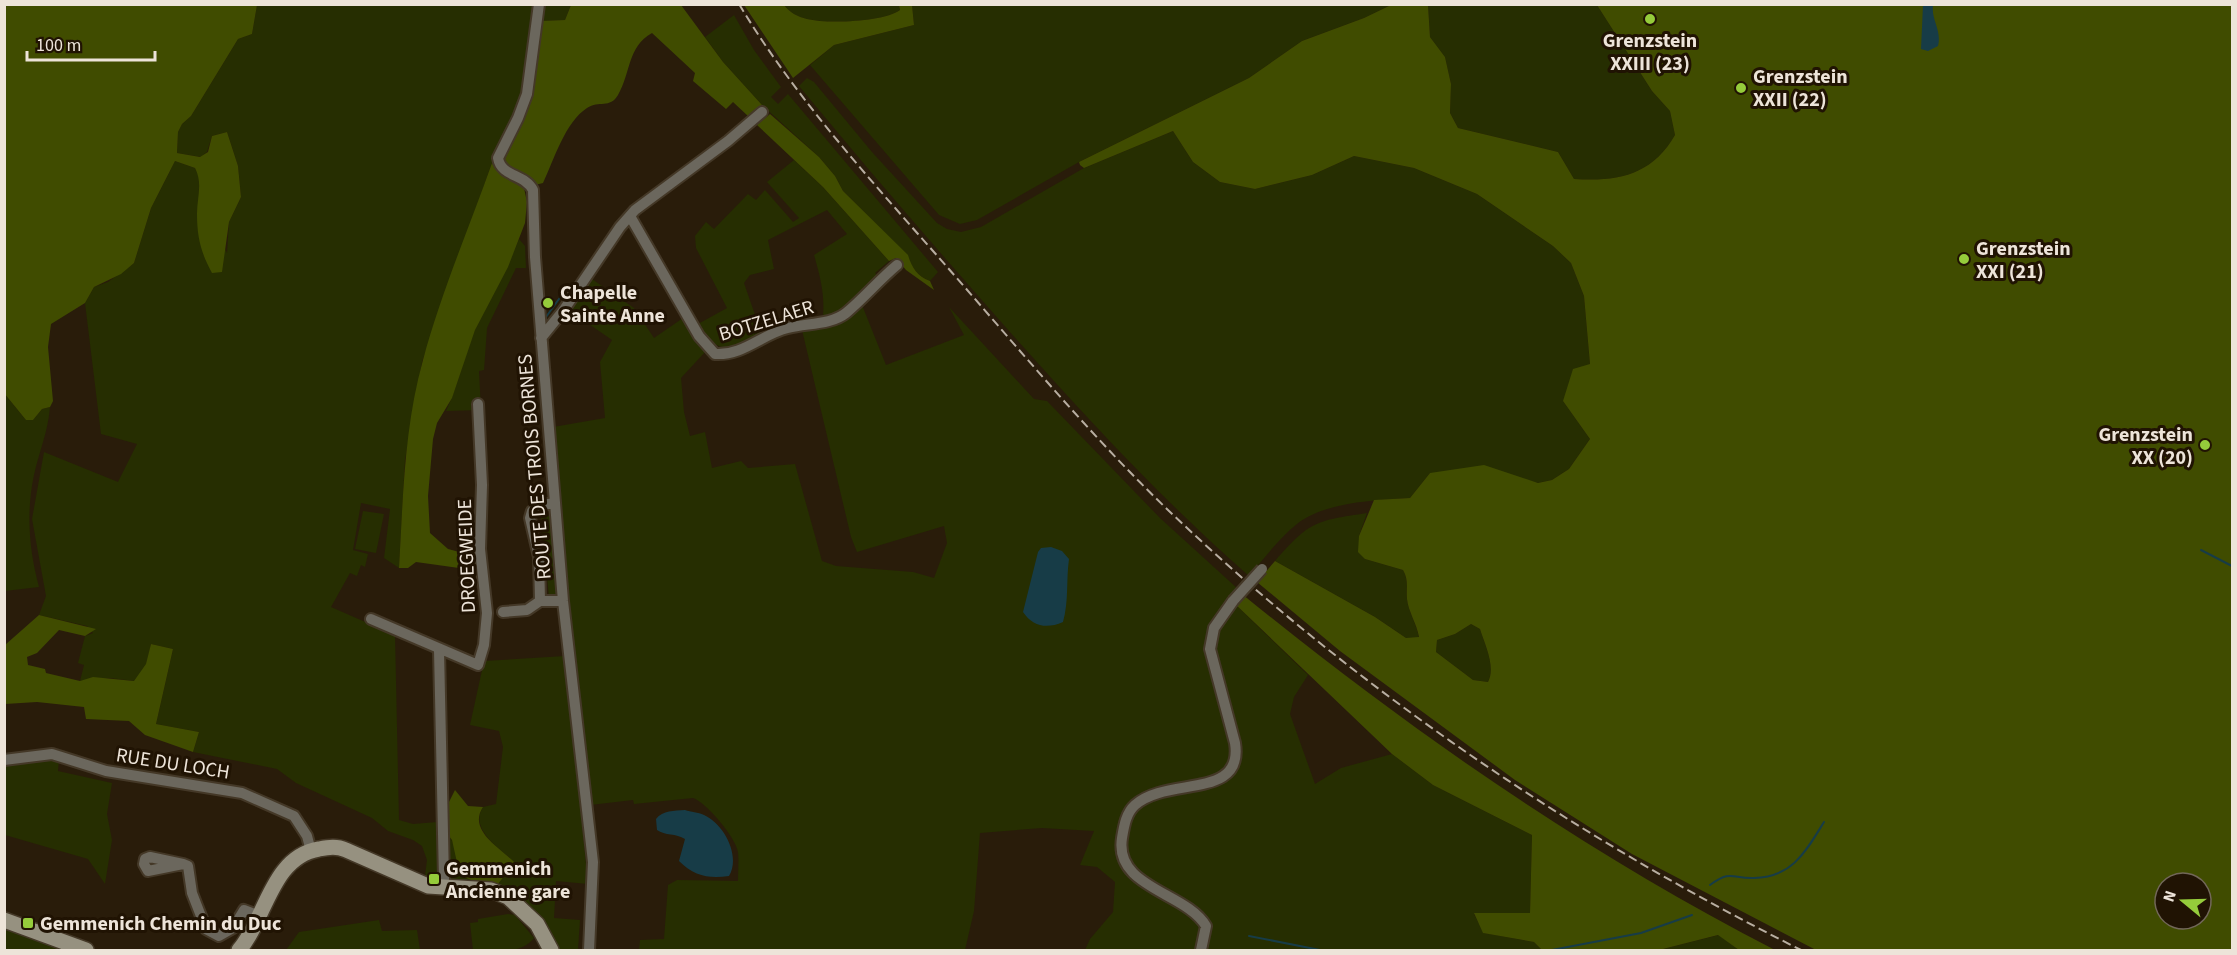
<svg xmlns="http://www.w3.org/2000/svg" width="2237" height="955" viewBox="0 0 2237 955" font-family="'Source Sans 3',sans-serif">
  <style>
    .green { fill: #262e01 }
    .forest { fill: #404c00; fill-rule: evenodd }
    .water { fill: #173c47 }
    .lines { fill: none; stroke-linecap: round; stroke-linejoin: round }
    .stream { stroke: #173c47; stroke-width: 2 }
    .street-casing { stroke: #443827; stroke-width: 14 }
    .secondary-casing { stroke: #443827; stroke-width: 18 }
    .street { stroke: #6b675d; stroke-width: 10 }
    .secondary { stroke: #969180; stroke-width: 15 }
    .rail { stroke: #b8aea1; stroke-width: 2; stroke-dasharray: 9 4.5; stroke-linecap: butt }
    .street-bridge-casing { stroke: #443827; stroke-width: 14; stroke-linecap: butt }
    .street-bridge { stroke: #6b675d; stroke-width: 10 }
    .poi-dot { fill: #95cc3b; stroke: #201303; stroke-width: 2 }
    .labels { text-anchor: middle; stroke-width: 6; stroke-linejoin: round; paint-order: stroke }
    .poi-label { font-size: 20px; font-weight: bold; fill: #ede4d9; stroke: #201303; text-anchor: start }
    .street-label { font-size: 20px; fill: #ede4d9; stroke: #201303 }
  </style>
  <rect width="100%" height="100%" fill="#291c0a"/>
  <path class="green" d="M899,4l1,6c-16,12 -72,14 -93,9 -9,-2 -18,-7 -23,-14z
    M257,5h277l-9,75 -14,42 -18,31 -1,10 -70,199 -17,98 -6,108 -15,-10 6,-49 -29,-6 -8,47 15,4 -3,13 -4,-2 -4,11 -7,-3 -19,34 64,28 4,185 14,4 24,-2 1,48 -6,7 -7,-1 2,-16 -5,-14 -9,-6 -25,-9 -16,-13 -76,-35 -19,-14 -84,-17 6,-20 -43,-8 17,-75 -22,-5 -4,20 -12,17 -26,-3 -29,3 4,-16 -6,-2 7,-27 8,-3 -6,-7 -48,-11 7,-19 -14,-77 12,-67 74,30 19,-38 -36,-10 -16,-131 9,-16 14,-5 26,-19 17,-55 24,-47 20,7 5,9 -1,12 28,64 2,-31 12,-25 -3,-31 -11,-34 -15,4 -5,16 -6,5 -24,-4 1,-21 4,-8 9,-8 47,-77 14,-5z
    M541,5h30l-6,15 -26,1z
    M912,5h479l-27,13 -62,23 -53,37 -170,84 -102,58 -17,4 -21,-9 -129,-150 24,-20 80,-20z
    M1428,5h169l55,86 18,20 5,24c-23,40 -57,47 -101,44l-16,-27 -100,-24 -8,-15 1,-29 -6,-27 -15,-20z
    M734,15l20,35 27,37 -10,10 7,7 10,-10 150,178 -8,9c-13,-5 -18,-13 -23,-26l-64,-64 -8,-15 -16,-19 -57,-52 -39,-43 -18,-25z
    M807,78l7,4 58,70 65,71 10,6 14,3 20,-5 103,-59 89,-37 20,31 27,20 35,7 57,-14 42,-19 60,12 63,26 76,52 18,17 13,33 6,69 -27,36 27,38 -21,30 -17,11 -14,3 -23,-6 -85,-4 -20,25c-34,2 -86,4 -113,26 -18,14 -33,35 -48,52 -89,-78 -168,-164 -247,-253 -69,-78 -137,-157 -203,-237z
    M794,160l29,27 66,74 -14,12 9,9 -22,23 24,60 78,-30 -15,-28 85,92 13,2 113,117 78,71 -26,39 21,134 -11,13 -91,30 -11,53 45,40 37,27 -4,25h-113l5,-11 23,-27 2,-30 -18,-15 -17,-2 14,-34 -52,-3 -62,5 -6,78 -9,39h-326l1,-10 24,-1 4,-54 9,-5 61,1c0,-10 1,-20 0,-29 -2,-14 -32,-50 -45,-54l-59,6 -1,-4 -43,5 -33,-305 -4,-73 52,-9 -5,-56 12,-22 -42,-29 22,-32 42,29 20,30 29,-20 23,33 -25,27 3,34 6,24 15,-4 7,36 29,-7 7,7 47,-4 27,97 14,5 77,6 21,6 13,-35 -3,-17 -87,26 -6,-15 -49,-207 20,-6c4,-25 -1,-45 -8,-69l33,-21 -20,-24 -59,30 6,29 -24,6 -6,8 18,52c-32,14 -43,23 -64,-11l29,-16 -31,-60 -1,-12 11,-14 8,7 34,-35 8,6 9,-10 28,32 6,-4 -32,-36z
    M519,239l6,7 1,22h-10l-29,60 -3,42 -5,1 2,39 -35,1c12,-26 18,-53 28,-79 13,-32 32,-61 45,-93z
    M4,393l22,27h7l9,-11 8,-2c-2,25 -11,45 -16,68 -8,37 -5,75 5,112l-34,4z
    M363,511l21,3 -8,39 -21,-4z
    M1367,513l-8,23 6,23 38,11c6,11 3,17 4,29 1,12 10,25 12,39h-13l-31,-21 -100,-56c35,-40 40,-40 92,-48z
    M541,516h10l7,79 -5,4 -4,-2z
    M1234,603l74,72 -14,22 -4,17 25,70 26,-16 51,-14 41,31 99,50 -2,78 -56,1 10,19 50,9 8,8h-337c24,-61 -71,-50 -79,-97 -2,-16 4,-30 9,-45l16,-10 71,-16 16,-13 2,-19 -28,-111z
    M1471,624l9,5c5,16 16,38 8,53l-15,-2 -37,-28 1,-12 18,-6z
    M565,656l23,228 -32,-3 -2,37 26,2 -2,30h-22l-27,-43 -76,-26 -5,-5 -3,-45c12,9 11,33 19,46l22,6 13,-3 11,-22c-15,-12 -40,-31 -27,-51l13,-3 7,-57 -4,-16 -29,-6 14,-64z
    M29,758l30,1 -1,12 54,12 -5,31 5,26 -7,44 -17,-25 -83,-24v-72z
    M508,914l7,1 19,23c-13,17 -40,13 -61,12l-3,-27 8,-1v-3z
    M379,920l3,11 35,-1 3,20h-134l13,-18z
    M5,928l60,22h-60z
    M1719,935l20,15h-80z"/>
  <path class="forest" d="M4,5h253l-5,29 -14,5 -47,77 -9,8 -4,8 -1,21 23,4 8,-5 4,-16 15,-4 11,34 3,31 -12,25 -7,50 -10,1c-11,-20 -15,-36 -15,-59 0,-16 6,-31 -2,-46l-20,-7 -24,47 -17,55 -13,11 -27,13 -9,16 -34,21 -3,23 5,54 -3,6 -8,2 -9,11h-7l-22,-27z
    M571,5h110l42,57 39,43 -13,12 -16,-15 -7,7 -33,-28 2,-8 -43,-40c-25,14 -21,40 -34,62 -8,14 -19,5 -31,13 -22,14 -33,52 -44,75l-8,2 -32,-21 3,-18 11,-22 22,-103 26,-1z
    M744,5h40c5,7 14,12 23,14 20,5 77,3 93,-9l-1,-5h13l2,20 -80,20 -41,33z
    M1391,5h37l2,32 15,20 6,27 -1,29 8,15 100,24 16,27c44,3 78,-4 101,-44l-5,-24 -18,-20 -55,-86h635v945h-416l-184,-96 -117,-74 -175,-129 -83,-69 18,-21 100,56 31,21 13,-1c-2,-13 -11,-26 -12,-38 -1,-12 2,-18 -4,-29l-38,-11 -7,-7 1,-16 15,-36 36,-2 20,-25 54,-8 54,18 14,-3 17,-11 21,-30 -27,-38 10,-32 17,-5 -6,-68 -13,-33 -18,-17 -76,-52 -63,-26 -60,-12 -42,19 -57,14 -35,-7 -27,-20 -20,-31 -89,37 -4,-3 -1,-3 170,-84 53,-37 62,-23zM1471,624l9,5c5,16 16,38 8,53l-15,-2 -37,-28 1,-12 18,-6zM2165,883h36v36h-36z
    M770,114l49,43 16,19 8,15 65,64c4,13 9,21 22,26l4,9 -28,-20 -10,-12 -7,3 -66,-74 -66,-62z
    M492,163l3,5 29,20 3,14 -2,21 -17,44 -33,63 -23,68 -15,25 -4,16 -5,57 2,37 18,16 19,5 11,9 -19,5 -43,-6 -8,6h-9c4,-69 5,-140 24,-208 18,-67 46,-132 69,-197z
    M1242,594c167,136 341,257 533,356h-36l-21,-15 -59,15h-117l-8,-8 -51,-9 -9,-20h56l2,-78 -99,-50 -41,-31 -158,-151z
    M39,615l57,14 -11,7 -26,-6 -22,23 -10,4 1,8 17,4 1,4 34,8 13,-4 41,4 12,-17 5,-20 22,5 -17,75 43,8 -6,20 -48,-17 -16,-14 -43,-2 -2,-12 -47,-5 -32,2v-59z
    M455,790l13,16 15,1c-16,24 19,42 33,57 -5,9 -15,12 -19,23l-26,-7 -7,-3 -6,-10 -6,-27 -7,-9v-21z"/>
  <path class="water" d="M1923,5h10c-2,15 9,25 5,41l-10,5 -7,-2z
    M1051,547l11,4 7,8c-3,21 0,42 -6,63 -16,7 -30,5 -40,-10l15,-60 3,-4z
    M685,810c6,2 13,2 19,5 20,9 37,41 25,61 -20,3 -35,0 -50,-15l6,-22c-9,-6 -20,-3 -28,-9l-1,-11c7,-9 18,-8 29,-9z"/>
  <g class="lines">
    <path class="stream" d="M546,317l18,-25
      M2201,550l31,16
      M1710,885c22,-16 22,-6 44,-7 39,-1 52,-27 70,-56
      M1249,936l71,14
      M1402,950h29
      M1552,950l89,-17 51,-18"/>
    <g class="street-casing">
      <path id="street" d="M539,4l-12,90 -9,24 -20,40c3,19 27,16 35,32l2,67 28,344 30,261 -4,88
        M630,216l69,120 16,18c28,2 47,-20 73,-26 18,-5 43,-3 58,-15 18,-15 33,-33 51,-48
        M541,338l22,-27 57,-84 15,-17 93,-69 34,-29
        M555,503l-13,2 -10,6 -2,7 9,39 1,44h23
        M503,612l24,-2 13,-9
        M371,619l107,46 6,-20 3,-32 -7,-64 2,-64 -4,-81
        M439,650l5,229 -3,9
        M4,760l48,-6 54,17 136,22 52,23 13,20 4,15
        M183,864l-35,7 -4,-7 1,-5 5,-2 33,7 5,2 4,27 14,36 13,7 14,-8 11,-18 16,6
        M1201,950l5,-24c-20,-34 -92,-38 -84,-88 2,-12 4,-25 13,-33 33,-29 109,-5 100,-62l-25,-94 4,-21 19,-27"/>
    </g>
    <g class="secondary-casing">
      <path id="secondary" d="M4,920l82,30
        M239,950c27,-31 32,-93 80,-101 10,-2 18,-3 27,1l82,36 63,4 17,7 29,27 14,26"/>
    </g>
    <use href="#street" class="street"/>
    <use href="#secondary" class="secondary"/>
    <path class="rail" d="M739,4c60,100 140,185 216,272 69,79 137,161 214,235 187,178 401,323 632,439"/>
    <g class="street-bridge-casing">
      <path id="street-bridge" d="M1233,601l29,-32"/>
    </g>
    <use href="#street-bridge" class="street-bridge"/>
  </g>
  <g class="poi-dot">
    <circle cx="1650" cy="19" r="6"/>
    <circle cx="1741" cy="88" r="6"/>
    <circle cx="1964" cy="259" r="6"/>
    <circle cx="548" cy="303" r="6"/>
    <circle cx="2205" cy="445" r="6"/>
    <rect x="428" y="873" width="12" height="12" rx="3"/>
    <rect x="22" y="917" width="12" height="12" rx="3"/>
  </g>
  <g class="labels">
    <g class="poi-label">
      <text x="1650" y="47" text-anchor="middle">Grenzstein<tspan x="1650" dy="23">XXIII (23)</tspan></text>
      <text x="1753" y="83">Grenzstein<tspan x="1753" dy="23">XXII (22)</tspan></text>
      <text x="1976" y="255">Grenzstein<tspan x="1976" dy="23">XXI (21)</tspan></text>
      <text x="560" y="299">Chapelle<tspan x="560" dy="23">Sainte Anne</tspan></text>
      <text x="2193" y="441" text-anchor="end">Grenzstein<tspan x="2193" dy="23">XX (20)</tspan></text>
      <text x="446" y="875">Gemmenich<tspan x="446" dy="23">Ancienne gare</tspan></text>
      <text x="40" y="930">Gemmenich Chemin du Duc</text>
    </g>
    <g class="street-label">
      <text transform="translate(766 320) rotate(-17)" y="7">BOTZELAER</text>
      <text transform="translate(534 467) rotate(-95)" y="7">ROUTE DES TROIS BORNES</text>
      <text transform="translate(466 556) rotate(-92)" y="7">DROEGWEIDE</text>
      <text transform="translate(173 763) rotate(9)" y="7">RUE DU LOCH</text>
    </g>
  </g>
  <rect width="2237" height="955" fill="none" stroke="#ede4d9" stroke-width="12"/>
  <g transform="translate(2183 901) rotate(289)"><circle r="28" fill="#201303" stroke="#726759" stroke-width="1.5"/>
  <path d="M0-4.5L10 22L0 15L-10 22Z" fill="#95cc3b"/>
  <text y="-9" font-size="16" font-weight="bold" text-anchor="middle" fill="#ede4d9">N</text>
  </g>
  <path d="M27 51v9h128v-9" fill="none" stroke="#ede4d9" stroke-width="3"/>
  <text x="36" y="51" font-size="18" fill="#ede4d9" stroke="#201303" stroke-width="4.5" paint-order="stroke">100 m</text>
</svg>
